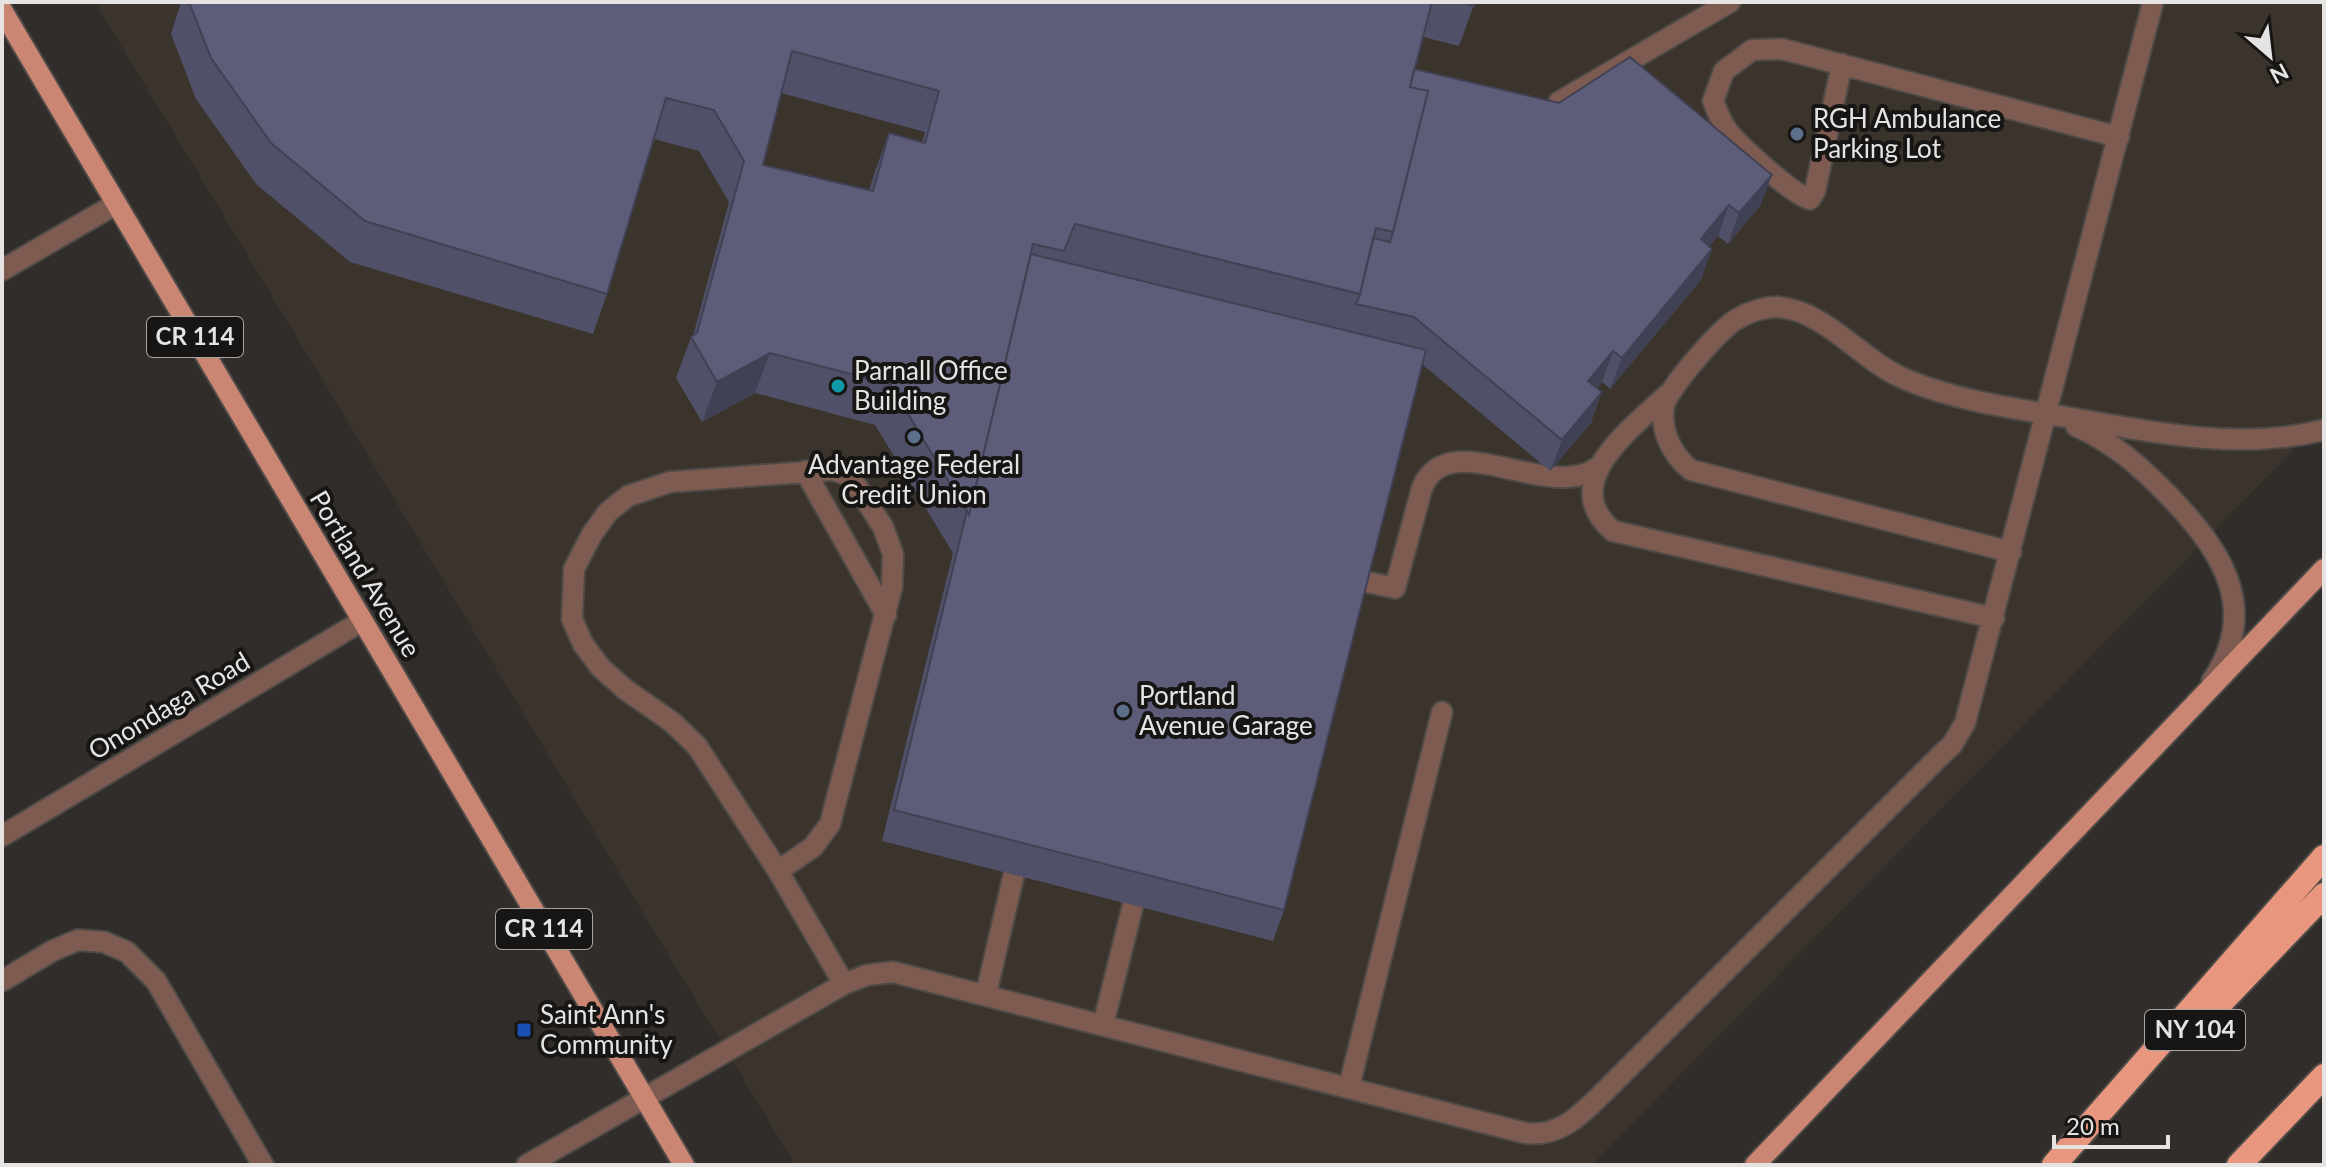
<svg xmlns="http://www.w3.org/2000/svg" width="2326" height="1167" viewBox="0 0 2326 1167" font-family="Lato,sans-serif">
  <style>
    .built { fill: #3b342c }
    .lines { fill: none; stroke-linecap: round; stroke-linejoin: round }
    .service-casing { stroke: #4d4a47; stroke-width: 24 }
    .minor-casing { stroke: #4d4a47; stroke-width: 24 }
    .primary-casing { stroke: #4d4a47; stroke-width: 24 }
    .motorway-casing { stroke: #4d4a47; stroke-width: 28 }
    .service { stroke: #7d5b51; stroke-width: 20 }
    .minor { stroke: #7d5b51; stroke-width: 20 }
    .primary { stroke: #ca8672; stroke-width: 20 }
    .motorway { stroke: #e8977e; stroke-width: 24 }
    .wall { fill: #505068; fill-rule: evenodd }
    .shaded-wall { fill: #414155 }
    .building { fill: #5d5d79; stroke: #414155; stroke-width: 2; fill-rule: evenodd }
    .service-dot { fill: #5c6f8a; stroke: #171614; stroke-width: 3 }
    .culture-dot { fill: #0f9aa8; stroke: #171614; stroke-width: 3 }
    .transit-dot { fill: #1a4fb4; stroke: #171614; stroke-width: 3 }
    .labels { text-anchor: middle; stroke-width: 8; stroke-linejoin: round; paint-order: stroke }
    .shield { fill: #171614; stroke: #a8a6a4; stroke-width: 2 }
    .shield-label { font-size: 24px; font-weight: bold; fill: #e6e4e2 }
    .poi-label { font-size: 26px; fill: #e6e4e2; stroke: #171614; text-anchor: start }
    .street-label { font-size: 26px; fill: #e6e4e2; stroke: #171614 }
  </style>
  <rect width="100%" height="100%" fill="#302d2a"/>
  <path class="built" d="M95,2h2229v417l-732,746h-797z"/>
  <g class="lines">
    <g class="service-casing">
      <path id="service" d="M1842,64l-27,127 -5,8c-17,-4 -72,-54 -83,-69 -6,-8 -10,-20 -14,-29l11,-30 28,-21 30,-1 337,88
        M1559,102l171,-100
        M1668,394c-36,34 -112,89 -55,137l381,87
        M2076,426c38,17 64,40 93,70 52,53 92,113 43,185
        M805,471l81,144
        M2011,552l-320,-82c-19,-15 -31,-39 -27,-64 4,-18 56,-77 73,-87 12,-7 26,-12 40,-12 49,3 85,55 130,73 51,21 105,28 159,37 86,15 171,34 258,13
        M1362,581l33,7 27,-100c27,-65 126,16 176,-21
        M778,871l35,-24 17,-23 62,-237 1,-33 -10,-27 -33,-51 -17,-6 -163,12 -42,14 -20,16 -16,22 -18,35 -2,50 11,25 18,24 25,22 46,32 25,24 81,125 66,113
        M2,981l50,-30 26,-11 26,2 23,10 29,29 107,184
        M986,994l28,-120
        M1103,1025l30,-120
        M1349,1087l93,-375
        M527,1165l317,-181 23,-9 26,-3 628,160c36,8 60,-17 84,-41l336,-336 11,-10 13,-22 188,-721"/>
    </g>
    <g class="minor-casing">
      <path id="minor" d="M2,270l114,-66
        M2,836l360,-215"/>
    </g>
    <g class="primary-casing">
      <path id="primary" d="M2,10l682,1155
        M1755,1165l569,-596"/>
    </g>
    <g class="motorway-casing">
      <path id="motorway" d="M2190,1035l134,-140
        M2054,1165l270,-308
        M2239,1165l85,-89"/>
    </g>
    <use href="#service" class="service"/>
    <use href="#minor" class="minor"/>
    <use href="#primary" class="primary"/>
    <use href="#motorway" class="motorway"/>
  </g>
  <path class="wall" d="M181,2h1294l-16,44 -36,-9 -9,32 358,106 -12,31 -32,38 -10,-8 -9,10 -8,34 -91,109 -8,-7 -5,6 -6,35 -41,48 -128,-107 -138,546 -11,31 -391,-100 71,-288 -78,-128 -120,-32 -53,29 -26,-44 15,-41 2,-1 36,-134 -30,-51 -45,-12 -47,155 -14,40 -243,-72 -94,-78 -60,-85 -25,-65zM781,93l144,39 -3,10 -33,-9 -15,41 -5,16 -106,-25z"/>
  <path class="shaded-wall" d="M1772,175l-12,31 -32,38 11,-31z
    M1729,205l-11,31 -29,34 12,-31z
    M1712,249l-11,31 -91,109 12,-31z
    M1613,351l-11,31 -25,30 11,-31z
    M770,353l-15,40 -53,29 15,-40z
    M1602,392l-11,31 -41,48 12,-31z"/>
  <path class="building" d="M189,2h1243l-22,85 18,4 -35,141 -17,-4 -16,66 -285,-70 -11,27 -31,-7 -64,271 -79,-131 -120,-31 -53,29 -26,-45 6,-4 47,-172 -30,-51 -48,-12 -59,196 -242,-73 -94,-78 -60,-85zM792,51l147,40 -14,52 -36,-10 -16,58 -110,-26z
    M1459,2h16l-1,4z
    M1630,57l142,118 -33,38 -10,-8 -28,34 11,10 -90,109 -9,-7 -25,30 14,11 -40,48 -148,-123 -58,-13 4,-10 13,-56 17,4 3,-10 35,-141 -18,-4 4,-18 145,34z
    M1031,254l395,96 -142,560 -390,-100 73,-299 2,4z"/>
  <g class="service-dot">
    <circle cx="1797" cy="134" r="8"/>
    <circle cx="914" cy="437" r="8"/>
    <circle cx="1123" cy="711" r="8"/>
  </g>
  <circle class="culture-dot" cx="838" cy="386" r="8"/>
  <rect class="transit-dot" x="516" y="1022" width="16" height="16" rx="4"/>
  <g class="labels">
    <g class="shield">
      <rect x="147" y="317" width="96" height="40" rx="6"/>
      <rect x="496" y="909" width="96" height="40" rx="6"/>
      <rect x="2145" y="1010" width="100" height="40" rx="6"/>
    </g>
    <g class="shield-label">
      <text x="195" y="345">CR 114</text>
      <text x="544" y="937">CR 114</text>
      <text x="2195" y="1038">NY 104</text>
    </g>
    <g class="poi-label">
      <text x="1813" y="128">RGH Ambulance<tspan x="1813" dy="30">Parking Lot</tspan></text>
      <text x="854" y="380">Parnall Office<tspan x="854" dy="30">Building</tspan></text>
      <text x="914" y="474" text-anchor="middle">Advantage Federal<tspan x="914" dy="30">Credit Union</tspan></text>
      <text x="1139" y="705">Portland<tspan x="1139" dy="30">Avenue Garage</tspan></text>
      <text x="540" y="1024">Saint Ann's<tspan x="540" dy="30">Community</tspan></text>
    </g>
    <g class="street-label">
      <text transform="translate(365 574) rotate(59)" y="9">Portland Avenue</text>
      <text transform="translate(169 706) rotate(-31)" y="9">Onondaga Road</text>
    </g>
  </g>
  <rect width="2326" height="1167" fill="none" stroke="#e6e4e2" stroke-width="8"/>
  <g transform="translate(2270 56) rotate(152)" stroke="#171614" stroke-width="6" paint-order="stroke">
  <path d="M0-6L14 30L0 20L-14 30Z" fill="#e6e4e2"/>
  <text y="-12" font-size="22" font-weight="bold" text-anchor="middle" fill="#e6e4e2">N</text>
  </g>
  <path d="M2054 1135v12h114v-12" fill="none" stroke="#e6e4e2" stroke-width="4"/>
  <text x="2066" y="1135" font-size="24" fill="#e6e4e2" stroke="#171614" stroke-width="6" paint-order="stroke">20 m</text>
</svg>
